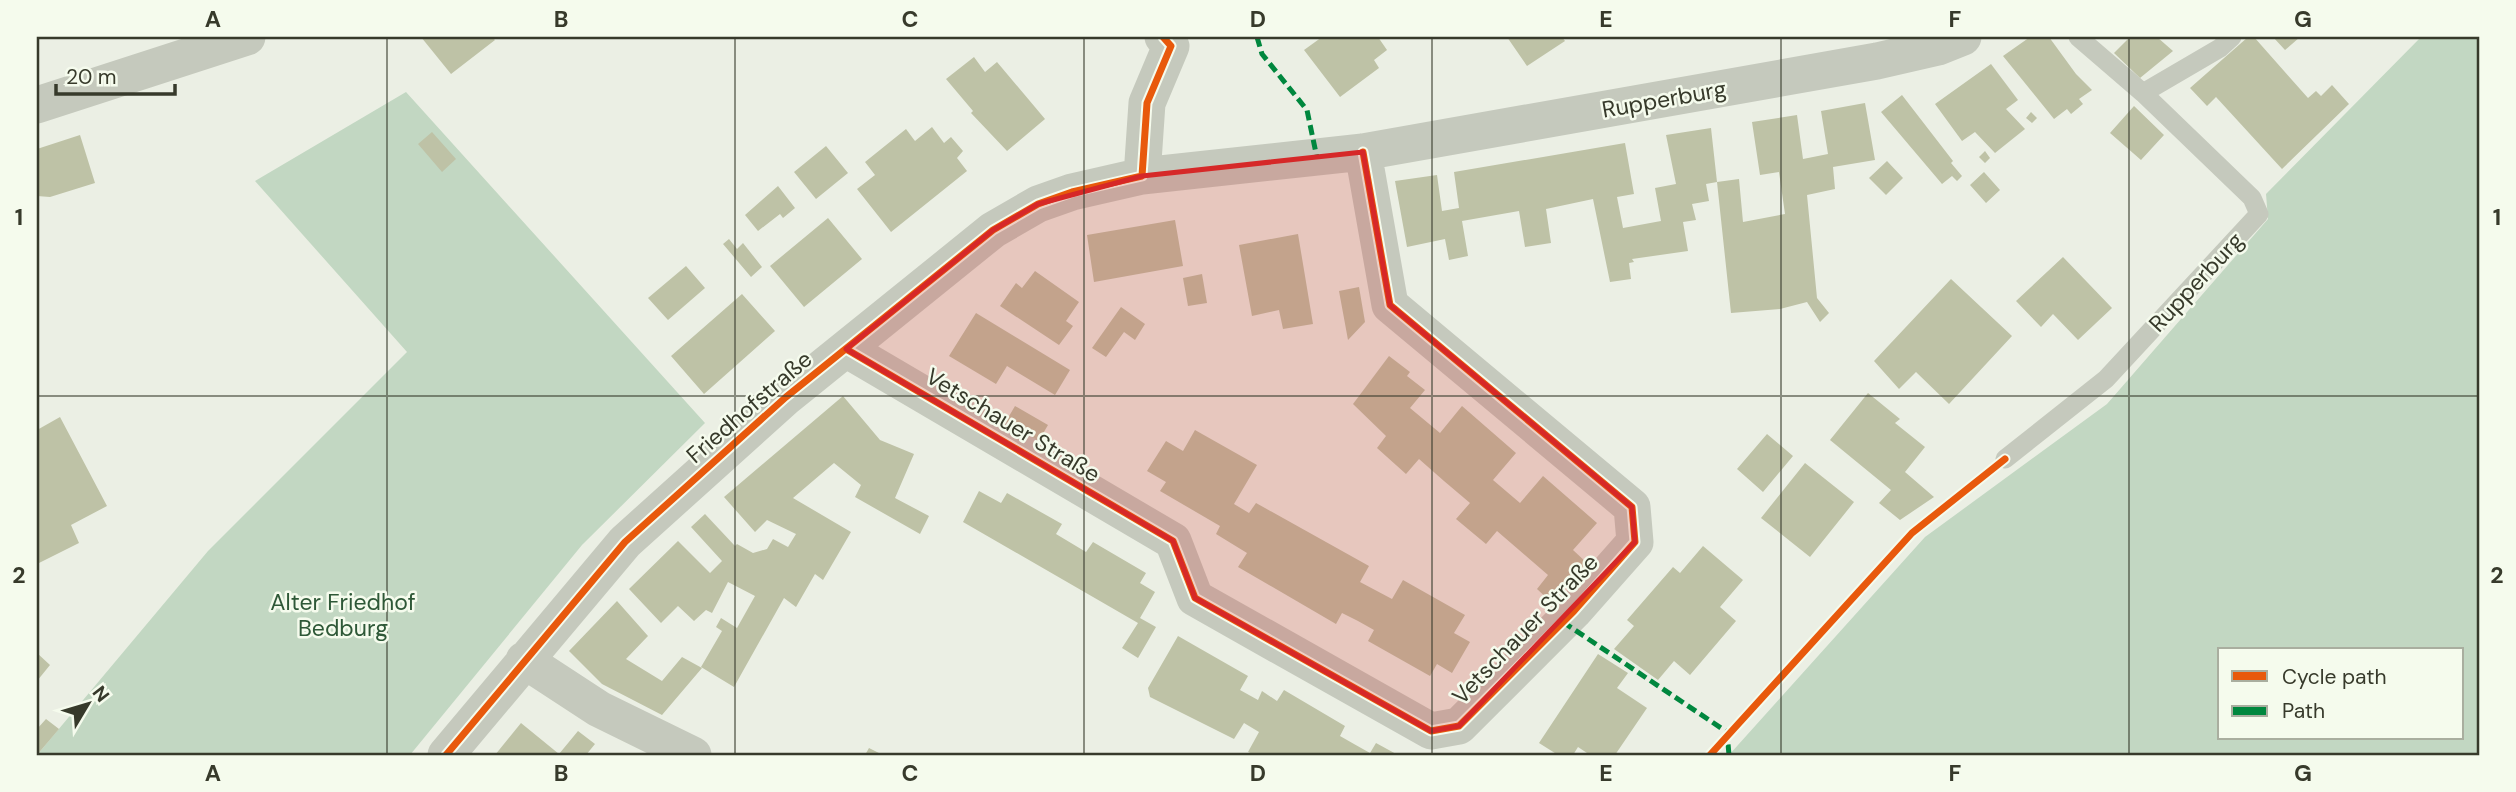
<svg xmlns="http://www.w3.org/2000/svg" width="2516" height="792" viewBox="0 0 2516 792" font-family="'DM Sans',sans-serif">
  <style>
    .green { fill: #c2d7c2; fill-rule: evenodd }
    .building { fill: #bec2a6 }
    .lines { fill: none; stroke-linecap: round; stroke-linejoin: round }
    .lane { stroke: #c5c9bd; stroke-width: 19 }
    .street { stroke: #c5c9bd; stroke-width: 37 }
    .quiet { stroke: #00873e; stroke-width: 5; stroke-dasharray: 10 5; stroke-linecap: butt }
    .cycleway-casing { stroke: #f5fbed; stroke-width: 11 }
    .cycleway { stroke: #e8590c; stroke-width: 7 }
    .marked { fill: #d62828; fill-opacity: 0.2; stroke: #d62828; stroke-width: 5; stroke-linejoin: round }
    .grid { fill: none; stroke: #373a2b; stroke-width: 2; stroke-opacity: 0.55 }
    .labels { text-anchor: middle; stroke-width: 5; stroke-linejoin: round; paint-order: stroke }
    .street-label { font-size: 23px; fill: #373a2b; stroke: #f5fbed }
    .park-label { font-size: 23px; fill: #2e5837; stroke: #f5fbed }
    .neatline { fill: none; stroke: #373a2b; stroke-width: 2.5 }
    .grid-label { font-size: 23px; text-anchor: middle; font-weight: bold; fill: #373a2b }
  </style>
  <rect width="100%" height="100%" fill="#ebefe4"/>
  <path class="green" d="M2421,37h58v718h-750l196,-218 182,-133 161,-185 -2,-25zM2220,650h242v88h-242z
    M406,92l299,331 -123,122 -172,210h-373l171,-204 199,-199 -152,-171z"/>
  <path class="building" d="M421,37h71l3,3 -44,34z
    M1322,37h56l9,13 -13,10 5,8 -39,29 -36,-47z
    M1507,37h55l3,4 -38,25z
    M2030,37h19l27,37 16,16 -13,9 4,5 -12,10 -4,-5 -13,10 -51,-63z
    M2130,37h27l16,14 -33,27 -26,-25z
    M2248,37h6l54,61 8,-7 5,5 11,-11 17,19 -67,65 -66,-72 -9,9 -17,-18z
    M2273,37h27l-15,13z
    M974,57l11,15 12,-10 48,57 -38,32 -36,-38 2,-2 -27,-32z
    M1991,64l27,36 -12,9 19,20 -30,24 -20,-21 -13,9 -27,-37z
    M1902,95l51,66 -2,2 11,13 -5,5 -5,-5 -10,8 -61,-72z
    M1865,103l10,57 -42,7 2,22 -28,6 10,103 12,15 -9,9 -13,-20 -27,7 -49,4 -14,-131 22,-3 4,43 42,-8 -6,-42 -19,3 -8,-53 45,-7 6,44 25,-5 -7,-43z
    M2134,106l30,29 -23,25 -31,-27z
    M2031,112l6,6 -5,5 -6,-5z
    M932,127l12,16 7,-6 12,14 -6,7 10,13 -76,61 -34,-43 18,-14 -10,-13 41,-33 9,12z
    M1711,128l6,54 -11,2 3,17 -17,3 4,16 -13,2 5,29 -56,8 2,3 -5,1 2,16 -21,3 -17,-83 -47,10 5,34 -26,4 -6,-36 -57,10 6,35 -19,4 -4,-21 -38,8 -12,-66 42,-6 5,36 17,-3 -5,-36 171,-29 9,51 -17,3 6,31 38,-7 -6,-33 21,-4 -10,-49z
    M432,132l24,27 -14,13 -24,-28z
    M80,135l15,48 -45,14 -13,-1v-47z
    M826,146l22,27 -32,26 -22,-27z
    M1985,151l5,7 -5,5 -6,-6z
    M1887,161l16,17 -17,17 -17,-17z
    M1984,172l16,18 -14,13 -16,-18z
    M778,186l17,22 -12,10 -3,-4 -22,17 -13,-16z
    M828,218l34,41 -58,48 -34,-41z
    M1175,220l8,46 -89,16 -7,-47z
    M1298,234l15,90 -30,5 -4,-19 -27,6 -13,-71z
    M729,239l8,10 6,-6 19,24 -11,10 -28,-33z
    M2063,257l49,51 -34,32 -25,-26 -12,13 -25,-26z
    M686,266l19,22 -37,32 -20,-22z
    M1035,271l44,31 -13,19 7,5 -14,19 -59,-39 16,-23 6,5z
    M1202,274l5,29 -19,3 -5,-28z
    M1951,279l61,57 -63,68 -33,-32 -17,17 -25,-28z
    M1359,287l6,35 -17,18 -9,-49z
    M742,294l33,37 -71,63 -33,-38z
    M1121,307l24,17 -10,16 -11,-8 -18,25 -14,-9z
    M976,313l94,57 -15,25 -48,-29 -11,18 -47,-28z
    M1389,356l21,16 -3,4 18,14 -15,18 30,25 22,-27 54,47 -23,27 27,23 23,-27 54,47 -24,27 14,13 -36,39 -14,-13 11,-14 -51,-44 -11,13 -30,-25 14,-16 -26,-22 -25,-22 -13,15 -29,-26 9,-12 -33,-32z
    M1868,393l32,26 -5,4 30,24 -20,25 29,25 -34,23 -21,-17 12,-13 -61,-50z
    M843,396l37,44 34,14 -19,44 34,18 -9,18 -65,-37 6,-12 -27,-22 -41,35 58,34 -28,48 -8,-6 -19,33 -12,-9 -50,89 -33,-20 21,-36 -6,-4 5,-9 16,10 18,-32 -27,-14 -16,31 -6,-3 -12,11 -16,-15 -17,17 -32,-34 49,-48 32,32 12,-12 -31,-34 14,-13 30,32 2,-2 16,9 14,-4 6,-10 15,8 8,-13 -29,-14 -12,12 -31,-35z
    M1015,406l33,19 -10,17 -33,-19z
    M60,417l47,89 -36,19 8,18 -42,21v-134z
    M1195,430l62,35 -23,39 15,9 7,-10 113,63 -9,16 32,17 11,-19 62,35 -11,18 16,9 -18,31 -15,-9 -7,12 -62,-35 6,-11 -16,-9 -16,-8 -6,11 -98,-57 9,-14 -31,-19 4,-8 -60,-35 6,-9 -19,-11 19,-30 17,10z
    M1767,434l26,22 -30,36 -26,-23z
    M1805,463l49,39 -44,55 -49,-39z
    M979,491l22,12 6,-10 55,31 -6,10 30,18 7,-10 53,31 -6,10 15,9 -15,26 16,9 -18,31 -16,-10 16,-25 -175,-101z
    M1703,546l40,34 -23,27 16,14 -46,54 -16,-14 -16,19 -44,-31 20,-23 -7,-6 46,-53 7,6z
    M617,601l31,35 -22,23 36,22 20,-24 20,11 -40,47 -60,-31 -33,-33z
    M1178,636l70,40 -8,14 18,10 4,-9 15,10 7,-11 61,36 -5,10 14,8 16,9 6,-10 22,12h-143l-7,-3 11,-20 -15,-9 -10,16 -84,-42 -2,-9z
    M37,653l13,12 -13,16z
    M1598,654l30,19 -11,15 30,20 -32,47h-25l-12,-8 -5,8h-15l-19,-12z
    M46,719l13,10 -22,26v-26z
    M521,723l38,31 19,-23 17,13 -9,11h-91z
    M869,748l14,7h-18z"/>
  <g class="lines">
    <path class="lane" d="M2143,93l77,-45 12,-11
      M2005,459l101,-80 153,-165 -7,-16 -109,-105 -65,-56"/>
    <path class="street" d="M37,105l210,-68
      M1142,176l5,-73 24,-57 -8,-9
      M846,349l327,192 22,57 236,133 28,-5 115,-115 61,-69 -3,-35 -242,-202 -27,-153
      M524,660l75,49 94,46
      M446,755l179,-213 161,-145 207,-167 45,-26 34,-12 70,-16 221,-24 514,-91 61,-14 25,-10"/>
    <path class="quiet" d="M1257,37l5,17 45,56 10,48
      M1563,622l164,110 2,23"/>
    <g class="cycleway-casing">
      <path id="cycleway" d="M846,349l327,192 22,57 236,133 28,-5 115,-115 61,-69 -3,-35 -242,-202 -27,-153
        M446,755l179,-213 161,-145 207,-167 45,-26 34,-12 70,-16 5,-73 24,-57 -8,-9
        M1710,755l202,-222 93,-74"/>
    </g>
    <use href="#cycleway" class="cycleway"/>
  </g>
  <path class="marked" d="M1363,152l27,153 242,202 3,35 -176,184 -28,5 -236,-133 -22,-57 -327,-192 147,-119 45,-26 104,-28z"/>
  <path class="grid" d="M387,37v718M735,37v718M1084,37v718M1432,37v718M1781,37v718M2129,37v718M37,396h2442"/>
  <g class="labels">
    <g class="street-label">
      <text transform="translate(1664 99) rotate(-10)" y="8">Rupperburg</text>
      <text transform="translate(2196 282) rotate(-47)" y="8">Rupperburg</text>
      <text transform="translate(749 407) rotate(-41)" y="8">Friedhofstraße</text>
      <text transform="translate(1013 425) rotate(31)" y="8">Vetschauer Straße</text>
      <text transform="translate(1525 629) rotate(-46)" y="8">Vetschauer Straße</text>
    </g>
    <g class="park-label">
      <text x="343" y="610">Alter Friedhof<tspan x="343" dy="26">Bedburg</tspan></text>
    </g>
  </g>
  <rect width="2516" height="792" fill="none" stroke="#f5fbed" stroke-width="77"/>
  <rect x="2218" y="648" width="245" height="91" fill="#f5fbed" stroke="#a9ae9f" stroke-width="2"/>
  <rect x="2232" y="671" width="35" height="10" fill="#e8590c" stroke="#a9ae9f" stroke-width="2"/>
  <text x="2282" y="684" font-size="21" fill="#373a2b">Cycle path</text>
  <rect x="2232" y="706" width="35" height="10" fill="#00873e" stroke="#a9ae9f" stroke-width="2"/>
  <text x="2282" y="718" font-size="21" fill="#373a2b">Path</text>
  <g transform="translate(88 704) rotate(52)" stroke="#f5fbed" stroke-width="5" paint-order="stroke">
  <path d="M0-5L12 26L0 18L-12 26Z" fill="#373a2b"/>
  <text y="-10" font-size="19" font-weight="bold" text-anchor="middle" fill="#373a2b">N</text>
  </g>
  <path d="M56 84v10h119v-10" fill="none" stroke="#373a2b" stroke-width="3.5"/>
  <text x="66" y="84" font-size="21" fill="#373a2b" stroke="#f5fbed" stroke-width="5" paint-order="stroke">20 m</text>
  <rect x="38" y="38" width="2440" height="716" class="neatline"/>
  <g class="grid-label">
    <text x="213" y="27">A</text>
    <text x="561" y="27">B</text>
    <text x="910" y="27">C</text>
    <text x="1258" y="27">D</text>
    <text x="1606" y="27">E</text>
    <text x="1955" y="27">F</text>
    <text x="2303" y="27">G</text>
    <text x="19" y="225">1</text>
    <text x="2497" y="225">1</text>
    <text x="19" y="583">2</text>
    <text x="2497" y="583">2</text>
    <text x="213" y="781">A</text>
    <text x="561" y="781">B</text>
    <text x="910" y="781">C</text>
    <text x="1258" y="781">D</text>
    <text x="1606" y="781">E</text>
    <text x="1955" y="781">F</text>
    <text x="2303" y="781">G</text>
  </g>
</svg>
